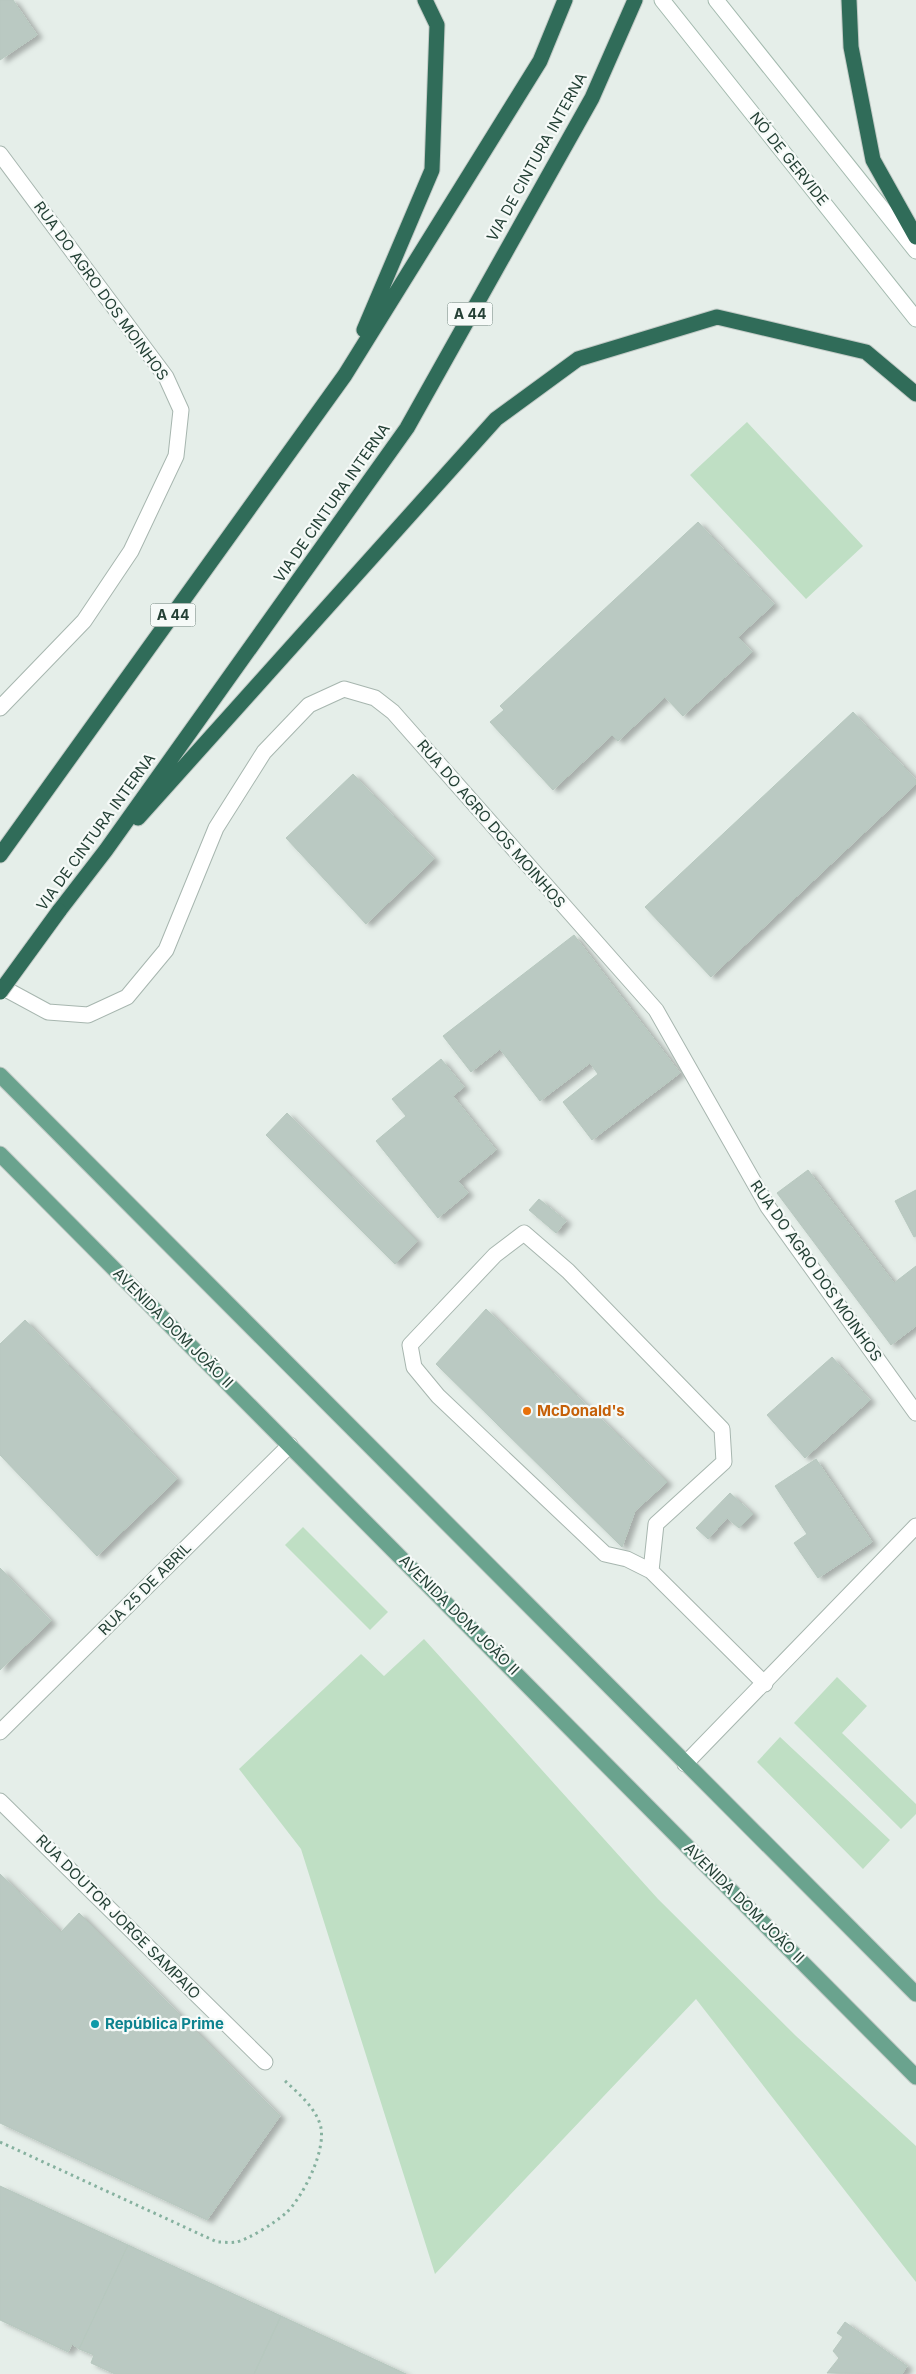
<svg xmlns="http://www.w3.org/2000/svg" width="916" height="2374" viewBox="0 0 916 2374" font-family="Inter,sans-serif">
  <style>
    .green { fill: #bfdfc4 }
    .building { fill: #bac9c2; stroke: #b7c8bf; filter: url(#shadow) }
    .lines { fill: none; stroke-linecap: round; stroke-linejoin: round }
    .service-casing { stroke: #a7b6af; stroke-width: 17 }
    .minor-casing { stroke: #a7b6af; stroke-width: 17 }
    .secondary-casing { stroke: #a4baaf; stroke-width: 17 }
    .primary-casing { stroke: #c2cac6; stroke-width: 17 }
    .motorway-casing { stroke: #c2cac6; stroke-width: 17 }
    .path { stroke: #86b19f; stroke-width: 3; stroke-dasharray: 2.5 4; stroke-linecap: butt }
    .service { stroke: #fff; stroke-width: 15 }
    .minor { stroke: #fff; stroke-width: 15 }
    .secondary { stroke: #fff; stroke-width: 15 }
    .primary { stroke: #6aa38e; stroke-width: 15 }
    .motorway { stroke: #306c59; stroke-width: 15 }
    .motorway-bridge-casing { stroke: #c2cac6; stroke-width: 17; stroke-linecap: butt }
    .motorway-bridge { stroke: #306c59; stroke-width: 15 }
    .food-dot { fill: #e8710a; stroke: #f6faf8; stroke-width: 2 }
    .culture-dot { fill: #0f9aa8; stroke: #f6faf8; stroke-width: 2 }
    .labels { text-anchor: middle; stroke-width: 4.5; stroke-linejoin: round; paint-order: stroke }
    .shield { fill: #f6faf8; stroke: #637870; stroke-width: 1 }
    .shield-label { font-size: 14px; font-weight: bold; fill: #244035 }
    .street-label { font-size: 15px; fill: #244035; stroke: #f6faf8 }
    .food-label { font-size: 15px; font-weight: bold; fill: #c56008; stroke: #f6faf8; text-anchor: start }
    .culture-label { font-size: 15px; font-weight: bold; fill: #0d838f; stroke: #f6faf8; text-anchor: start }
  </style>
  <defs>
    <filter id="shadow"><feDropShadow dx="5.5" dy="3" stdDeviation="2.5" flood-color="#0004"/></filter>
  </defs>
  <rect width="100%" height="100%" fill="#e5eee9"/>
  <path class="green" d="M747,422l116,124 -57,53 -116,-124z
    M303,1527l85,85 -18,18 -85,-85z
    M424,1639l234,260 138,137 120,110v136l-220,-283 -261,275 -134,-425 -62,-80 122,-115 23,22z
    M837,1677l30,29 -25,27 74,71v10l-15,15 -107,-106z
    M780,1737l110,103 -27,29 -106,-107z"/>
  <path class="building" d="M0,0h13l24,35 -37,25z
    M698,522l76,82 -36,33 14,15 -69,64 -18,-19 -47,44 -6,-6 -59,55 -63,-68 14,-12 -4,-4z
    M853,712l63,68v4l-205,193 -66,-70z
    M353,774l81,85 -68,65 -80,-86z
    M574,935l106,138 -88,67 -29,-38 35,-28 -8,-11 -50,38 -40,-52 -29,23 -28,-36z
    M441,1059l23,28 -11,9 43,54 -38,31 10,12 -30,25 -62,-77 30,-25 -14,-17z
    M287,1113l130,128 -22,23 -129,-129z
    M808,1170l86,113 22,-17v60l-25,19 -114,-152z
    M916,1190v46l-2,1 -19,-36z
    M539,1199l27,22 -10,12 -27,-23z
    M486,1309l181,173 -32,29 -13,36 -186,-183z
    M25,1320l152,159 -80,77 -97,-101v-111z
    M832,1357l38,43 -65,58 -38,-43z
    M816,1459l56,83 -54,36 -24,-35 13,-9 -32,-48z
    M730,1493l23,21 -14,14 -12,-10 -19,21 -12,-11z
    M0,1568l51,53 -51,49z
    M0,1874l61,58 18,-19 201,203 -73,104 -207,-97z
    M0,2186l128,59 -49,104 -7,-5 -4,8 -68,-32z
    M128,2245l153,71 -27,58h-139l-24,-11 3,-8 -15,-6z
    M281,2316l125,58h-152z
    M845,2322l62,44 -5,8 -75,-1 12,-15 -6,-7 10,-14 -6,-4z"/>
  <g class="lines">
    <g class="service-casing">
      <path id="service" d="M651,1571l-24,-12 -22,-5 -167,-158 -24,-29 -4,-22 85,-90 29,-22 44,38 154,158 2,33 -68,62 -5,47 114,113"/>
    </g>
    <g class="minor-casing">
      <path id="minor" d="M0,154l166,223 15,33 -5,46 -45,95 -47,70 -84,87
        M0,986l48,26 40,3 39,-18 39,-47 50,-122 48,-76 45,-47 35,-16 31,9 18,14 263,298 112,197 148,206
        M0,1732l290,-287
        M685,1764l231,-238
        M0,1801l265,261"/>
    </g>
    <g class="secondary-casing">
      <path id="secondary" d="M662,0l254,319
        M716,0l200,251"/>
    </g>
    <g class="primary-casing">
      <path id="primary" d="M0,1075l916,919
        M0,1154l916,923"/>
    </g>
    <g class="motorway-casing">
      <path id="motorway" d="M849,0l2,47 22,113 43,77
        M364,330l68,-160 5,-145 -12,-25
        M138,818l358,-399 82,-60 139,-42 149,35 50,42
        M0,855l345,-480 195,-314 25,-61
        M59,911l47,-61 301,-422 185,-330 43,-98"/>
    </g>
    <path class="path" d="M0,2142l217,100c6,0 13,1 19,0 12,-2 40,-20 50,-29 17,-16 42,-65 34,-89 -6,-18 -23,-32 -36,-44"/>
    <use href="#service" class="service"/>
    <use href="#minor" class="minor"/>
    <use href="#secondary" class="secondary"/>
    <use href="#primary" class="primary"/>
    <use href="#motorway" class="motorway"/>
    <g class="motorway-bridge-casing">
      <path id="motorway-bridge" d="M0,992l59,-81"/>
    </g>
    <use href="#motorway-bridge" class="motorway-bridge"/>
  </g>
  <circle class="food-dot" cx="527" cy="1411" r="5"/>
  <circle class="culture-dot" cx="95" cy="2024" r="5"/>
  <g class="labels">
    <g class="shield">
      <rect x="447.5" y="302.5" width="45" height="23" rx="4"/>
      <rect x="150.5" y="603.5" width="45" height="23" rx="4"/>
    </g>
    <g class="shield-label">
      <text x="470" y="319">A 44</text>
      <text x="173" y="620">A 44</text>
    </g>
    <g class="street-label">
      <text transform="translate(537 157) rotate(-61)" y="5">VIA DE CINTURA INTERNA</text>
      <text transform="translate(789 159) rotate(51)" y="5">NÓ DE GERVIDE</text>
      <text transform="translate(101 291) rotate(54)" y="5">RUA DO AGRO DOS MOINHOS</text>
      <text transform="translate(332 503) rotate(-55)" y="5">VIA DE CINTURA INTERNA</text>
      <text transform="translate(491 824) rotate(49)" y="5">RUA DO AGRO DOS MOINHOS</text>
      <text transform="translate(96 832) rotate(-54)" y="5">VIA DE CINTURA INTERNA</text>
      <text transform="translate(816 1271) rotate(55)" y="5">RUA DO AGRO DOS MOINHOS</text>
      <text transform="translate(173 1328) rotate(45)" y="5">AVENIDA DOM JOÃO II</text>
      <text transform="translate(145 1589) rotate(-45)" y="5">RUA 25 DE ABRIL</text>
      <text transform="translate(459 1615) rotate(45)" y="5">AVENIDA DOM JOÃO II</text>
      <text transform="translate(744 1903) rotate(45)" y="5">AVENIDA DOM JOÃO II</text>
      <text transform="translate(118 1917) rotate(45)" y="5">RUA DOUTOR JORGE SAMPAIO</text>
    </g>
    <g class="food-label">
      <text x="537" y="1416">McDonald's</text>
    </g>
    <g class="culture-label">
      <text x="105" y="2029">República Prime</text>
    </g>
  </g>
</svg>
